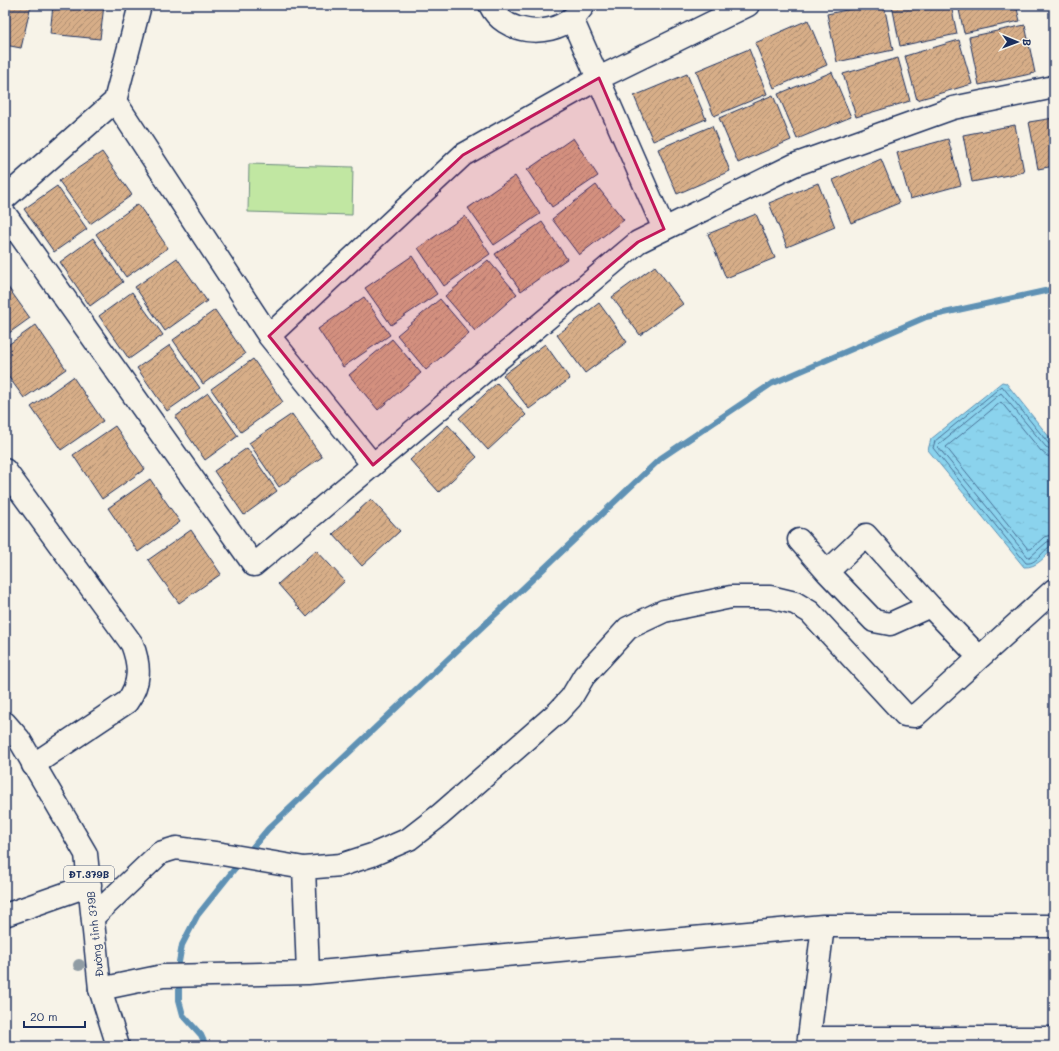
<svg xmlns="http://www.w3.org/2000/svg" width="1059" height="1051" viewBox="0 0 1059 1051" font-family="Mali,sans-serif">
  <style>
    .park { fill: #c1e7a2; stroke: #6e8b80 }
    .water { fill: url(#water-ripples); stroke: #5e91b4 }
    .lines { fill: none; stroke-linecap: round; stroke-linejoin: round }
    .shore { stroke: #487197; stroke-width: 1 }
    .stream { stroke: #5e91b4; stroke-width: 6 }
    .building { fill: url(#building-hatch); stroke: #1b2f5e }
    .minor-casing { stroke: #1b2f5e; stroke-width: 25 }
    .primary-casing { stroke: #1b2f5e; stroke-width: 25 }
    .minor { stroke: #f7f3e8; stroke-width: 22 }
    .primary { stroke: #f7f3e8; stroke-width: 22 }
    .tree { fill: #909ca4 }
    .marked { fill: #c2185b; fill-opacity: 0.2; stroke: #c2185b; stroke-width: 3; stroke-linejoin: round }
    .labels { text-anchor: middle; stroke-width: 3.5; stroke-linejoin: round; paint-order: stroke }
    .shield { fill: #f7f3e8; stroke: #5d6a87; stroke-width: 1 }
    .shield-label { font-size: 10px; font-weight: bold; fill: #1b2f5e }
    .street-label { font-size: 11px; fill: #1b2f5e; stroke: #f7f3e8 }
  </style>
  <defs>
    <pattern id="water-ripples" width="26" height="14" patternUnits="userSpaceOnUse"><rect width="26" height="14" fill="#8bd3ed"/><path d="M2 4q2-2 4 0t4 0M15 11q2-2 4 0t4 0" fill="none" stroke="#77b5ce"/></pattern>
    <pattern id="building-hatch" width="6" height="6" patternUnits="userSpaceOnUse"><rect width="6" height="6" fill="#d7ae88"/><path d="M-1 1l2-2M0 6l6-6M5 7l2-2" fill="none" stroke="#ae8e72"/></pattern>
  </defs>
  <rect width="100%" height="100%" fill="#f7f3e8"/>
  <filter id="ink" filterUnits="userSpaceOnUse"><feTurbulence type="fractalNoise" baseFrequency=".025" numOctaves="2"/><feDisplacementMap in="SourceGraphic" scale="8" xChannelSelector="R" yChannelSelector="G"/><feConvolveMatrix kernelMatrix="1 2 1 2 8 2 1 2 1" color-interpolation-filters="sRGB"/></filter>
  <g filter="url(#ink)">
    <path class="park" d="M249,164l104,3 -1,48 -104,-3z"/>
    <path class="water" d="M1002,382l4,1 48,60v105c-9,8 -17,20 -30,19l-96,-117 3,-11z"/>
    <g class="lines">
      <path class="shore" d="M1054,446l-5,-2 -47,-58 -67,55 -2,7 93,115c12,2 17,-16 28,-18
        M1054,451l-8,-4 -45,-54 -62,51 -1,3 90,110h2l17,-15 7,-2
        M1054,457l-7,-1 -6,-5 -40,-49 -55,45 82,102h3l13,-12 10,-3"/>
      <path class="stream" d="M248,853l20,-24 393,-371 110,-74 155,-67 128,-28
        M206,1046l-5,-11 -18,-20 -4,-15v-38l3,-17 15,-29 43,-54"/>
    </g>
    <path class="building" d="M5,5h26l-10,43 -16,-3z
      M53,5h51l-4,34 -50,-5z
      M871,5h13l9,45 -56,12 -10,-48z
      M892,5h59l6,29 -57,12z
      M958,5h58l4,16 -56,12z
      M808,20l19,45 -53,23 -19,-45z
      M1025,25l10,48 -56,12 -10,-48z
      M959,40l13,44 -55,16 -12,-44z
      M749,49l18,45 -53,22 -18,-45z
      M898,58l12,43 -54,16 -13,-43z
      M832,72l19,45 -54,22 -19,-45z
      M687,74l19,45 -53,22 -19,-45z
      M773,95l18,45 -53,23 -19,-45z
      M1054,118v48l-16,3 -9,-47z
      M1015,125l9,47 -52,10 -9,-47z
      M712,126l18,45 -53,23 -19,-45z
      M573,138l25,38 -46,31 -25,-37z
      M948,139l13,46 -51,14 -13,-46z
      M102,152l30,43 -42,29 -31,-43z
      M881,159l18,44 -48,20 -18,-43z
      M515,176l25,38 -46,31 -26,-37z
      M818,183l17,44 -48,20 -18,-44z
      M596,185l28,35 -45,35 -27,-36z
      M57,186l30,43 -33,23 -30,-43z
      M138,204l30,44 -42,29 -30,-43z
      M756,214l19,44 -49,20 -18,-44z
      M465,216l25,38 -46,32 -26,-38z
      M542,222l25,37 -46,32 -26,-37z
      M93,238l30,44 -33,24 -30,-44z
      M412,256l25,38 -46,31 -26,-37z
      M177,258l30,43 -42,30 -30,-44z
      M488,260l29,34 -42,37 -30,-35z
      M655,266l28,38 -43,31 -28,-38z
      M5,283l25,35 -25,18z
      M132,292l31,43 -34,24 -30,-43z
      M364,297l26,38 -47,32 -25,-38z
      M440,299l29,34 -43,37 -29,-35z
      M599,303l28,39 -42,31 -28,-38z
      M215,310l30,44 -42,30 -30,-44z
      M36,325l30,44 -42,29 -19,-26v-25z
      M392,339l29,34 -43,37 -29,-35z
      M545,344l25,35 -41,30 -26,-34z
      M170,345l30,43 -33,23 -30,-43z
      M253,359l30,43 -42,30 -30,-43z
      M73,377l30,44 -42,29 -30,-43z
      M497,383l29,32 -38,35 -29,-32z
      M208,393l30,43 -33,24 -30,-43z
      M292,414l30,43 -43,30 -30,-44z
      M448,425l29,32 -38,35 -29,-32z
      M115,426l30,43 -43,30 -29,-44z
      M247,448l30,43 -33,24 -30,-44z
      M150,479l30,43 -42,30 -30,-44z
      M371,499l29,32 -38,35 -29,-32z
      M191,530l30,44 -42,29 -31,-43z
      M316,550l29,31 -38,36 -29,-33z"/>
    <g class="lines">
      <g class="minor-casing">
        <path id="minor" d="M490,5c14,29 57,33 81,14 5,-3 9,-9 13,-14
          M572,19l92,210
          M115,101l154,235 104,129
          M5,198l110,-97 25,-96
          M5,214l249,351 384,-323 156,-77 159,-57 101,-21
          M269,336l194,-181 136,-77 149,-73
          M5,470l127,174c8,21 9,39 -5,58l-94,63
          M799,540l28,32
          M930,606l-64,-71 -39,37 47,49 16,3 40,-18 49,51
          M5,915l85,-30
          M93,917l67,-64 16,-5 46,6 82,14
          M308,973l-4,-105 37,-3 31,-10 37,-16 31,-24 118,-103 13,-14 13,-22 44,-48 36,-17 67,-14h39l25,6 15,9 95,103 10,1 139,-126
          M100,989l63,-13 145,-3 515,-47h231
          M809,1038h245
          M808,1046l15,-120"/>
      </g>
      <g class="primary-casing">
        <path id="primary" d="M5,723l14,16 67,115 14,135 18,57"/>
      </g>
      <use href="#minor" class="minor"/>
      <use href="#primary" class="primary"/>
    </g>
    <circle class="tree" cx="79" cy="965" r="6"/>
  </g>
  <path class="marked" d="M599,78l65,151 -26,13 -265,223 -104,-129 194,-181z"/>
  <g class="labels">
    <rect class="shield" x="64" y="866" width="50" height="16" rx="3"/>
    <g class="shield-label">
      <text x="89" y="878">ĐT.379B</text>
    </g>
    <g class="street-label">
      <text transform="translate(95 934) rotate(-96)" y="4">Đường tỉnh 379B</text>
    </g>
  </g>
  <rect width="1059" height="1051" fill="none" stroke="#f7f3e8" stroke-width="20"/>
  <rect x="10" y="10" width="1039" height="1031" fill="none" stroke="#1b2f5e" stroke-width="1.5" filter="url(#ink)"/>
  <g transform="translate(1017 42) rotate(91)" stroke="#f7f3e8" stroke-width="3" paint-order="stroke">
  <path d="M0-3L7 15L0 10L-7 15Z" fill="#1b2f5e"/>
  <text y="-6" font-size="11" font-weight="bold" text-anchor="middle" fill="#1b2f5e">B</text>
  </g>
  <path d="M24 1021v6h61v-6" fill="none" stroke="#1b2f5e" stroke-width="2"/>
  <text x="30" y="1021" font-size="12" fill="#1b2f5e" stroke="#f7f3e8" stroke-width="3" paint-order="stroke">20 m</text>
</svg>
